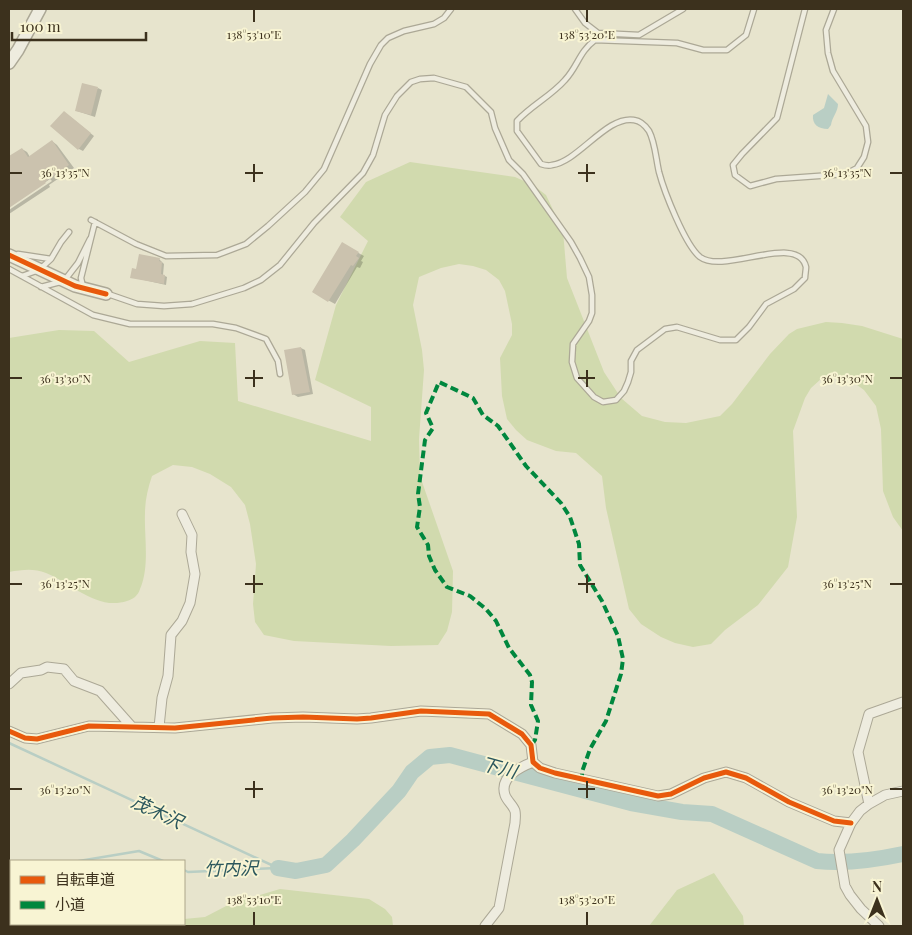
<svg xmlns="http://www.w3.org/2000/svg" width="912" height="935" viewBox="0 0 912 935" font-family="'Playfair Display','Noto Sans JP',serif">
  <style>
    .green { fill: #d1daae }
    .water { fill: #b9cec4 }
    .shadow { fill: #0003 }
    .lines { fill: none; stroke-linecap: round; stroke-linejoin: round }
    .stream { stroke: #b9cec4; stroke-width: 2.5 }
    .river { stroke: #b9cec4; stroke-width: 16 }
    .building { fill: #cbc2ae }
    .service-casing { stroke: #aca896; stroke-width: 7 }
    .minor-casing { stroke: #aca896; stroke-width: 11 }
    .tertiary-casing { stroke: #aca896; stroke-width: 14 }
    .service { stroke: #eeecdf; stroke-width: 4.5 }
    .minor { stroke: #eeecdf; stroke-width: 9 }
    .tertiary { stroke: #eeecdf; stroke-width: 11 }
    .quiet { stroke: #00873e; stroke-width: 4; stroke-dasharray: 8 4; stroke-linecap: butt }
    .cycleway-casing { stroke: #f8f4d3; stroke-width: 8 }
    .cycleway { stroke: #e8590c; stroke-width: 5 }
    .ticks { fill: none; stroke: #3c311d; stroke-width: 2 }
    .labels { text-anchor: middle; stroke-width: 4; stroke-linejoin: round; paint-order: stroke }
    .water-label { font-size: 18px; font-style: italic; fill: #2b575d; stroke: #f8f4d3 }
    .ticks-label { font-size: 12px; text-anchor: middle; fill: #3c311d; stroke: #f8f4d3; stroke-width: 4; stroke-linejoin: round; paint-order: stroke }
  </style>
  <rect width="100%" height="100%" fill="#e7e4cd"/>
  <path class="green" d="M410,162l105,15 18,8 13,10 17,36 4,47 37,94 17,26 21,18 23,6 21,1 34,-7 12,-12 38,-50 19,-20 8,-5 29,-7 16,1 20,3 41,13v192l-10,-14 -10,-26 -2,-62 -5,-23 -12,-16 -14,-10 -16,-3 -13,2 -10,9 -6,10 -12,33 4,86 -9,50 -30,38 -33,25 -14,14 -18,3 -18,-4 -14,-6 -20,-13 -12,-15 -23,-101 -4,-32 -26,-23 -20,-2 -29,-11 -11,-10 -9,-11 -5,-23 -2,-38 12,-23v-11l-7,-33 -6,-11 -13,-10 -13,-4 -14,-2 -18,4 -22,9 -6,28 9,45 2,20 -5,69 1,37 33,95 -1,41 -5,19 -9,14 -47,1 -97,-5 -30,-6 -9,-13 -2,-18 3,-40 -6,-40 -5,-19 -14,-18 -21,-13 -18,-7 -19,-2 -21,11c-4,12 -7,24 -7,37 -1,24 5,53 -5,76 -2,7 -7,10 -13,12 -30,10 -56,-18 -81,-28 -13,-5 -24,-3 -37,-1v-234l50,-8 35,1 35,31 71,-21 35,2 3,58 133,40v-34l-56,-27 21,-75 32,-64 -28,-24 26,-35z
    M714,873l29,43 1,10h-95l28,-36z
    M280,889l89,10 16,10 7,8 1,9h-349l3,-2h137v-5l21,-2 25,-13z"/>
  <path class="water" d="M828,94l10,10c0,8 -6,13 -7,21l-3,4c-10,0 -16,-5 -15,-14l11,-7z"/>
  <path class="shadow" d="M98,88l4,2 -7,27 -18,-6z
    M68,115l26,21 -11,15 -4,-2z
    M52,141l5,4 17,23 -25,17 1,2 -41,27v-4l43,-29 -2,-2 -41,28v-49l13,-9 5,3 3,5z
    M342,244l22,12 -3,5 2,1 -3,6 -3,-1 -22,37 -22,-12z
    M159,259l5,5 -1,11 4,2 -1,8 -35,-8 6,-7z
    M301,348l4,2 8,44 -15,3 -5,-3z"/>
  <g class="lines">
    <path class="stream" d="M9,743l269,125
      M79,861l60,-10 24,10
      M184,870l4,2 89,-4
      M21,926l2,-2"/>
    <path class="river" d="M278,868l18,3 30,-6 27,-25 46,-49 13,-19 18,-15 20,-2 181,48 51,9 30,2 105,47c28,3 58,-1 86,-7"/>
  </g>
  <path class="building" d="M82,83l16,4 -7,28 -16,-4z
    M64,111l27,22 -13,17 -28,-24z
    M52,140l17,25 -24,17 1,1 -37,25v-52l13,-8 6,9z
    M342,242l17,10 -3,4 3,2 -6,8 -2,-1 -23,37 -16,-10z
    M139,254l21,4 -1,3 3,1 -1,12 4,1 -1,9 -34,-6 2,-10 4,1z
    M301,347l9,45 -18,3 -8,-45z"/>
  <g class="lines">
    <g class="service-casing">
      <path id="service" d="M575,9l10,14 13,10 41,2 44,-26
        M805,9l-28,109 -35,36 -9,11 2,10 15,11 26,-7 70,-5 11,-6 7,-11 4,-15 -2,-16 -33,-55 -5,-18 -2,-23 8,-21
        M91,220l45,24 30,12 51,-1 29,-11 22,-18 37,-34 19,-23 46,-105 11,-19 7,-7 16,-7 30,-7 10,-6 7,-9
        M18,254l33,5 10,-17 8,-10
        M9,269l84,46 37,9h83l23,4 30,11 12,22 2,13
        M22,276l17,-6 12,-11
        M41,287l23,-6 14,-18 12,-24
        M83,287l-2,-9 14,-56
        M108,294l29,10 27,2 28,-2 52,-16 17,-8 19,-15 34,-42 49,-50 10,-18 12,-40 12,-19 14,-14 9,-3 14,-1 32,9 25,25 4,16 14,32 14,14 48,68 9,16 9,19 3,18v18l-3,8 -16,23 -1,18 5,16 17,19 9,5 13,-2 8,-9 4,-9 3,-10v-11l6,-11 28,-21 12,-2 43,13h16l13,-13 17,-23 28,-15 11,-11c0,-3 1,-8 1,-11 -8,-35 -82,8 -106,-10 -15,-12 -36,-66 -41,-85 -3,-13 -4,-30 -10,-41 -4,-6 -8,-10 -15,-11 -27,-5 -56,42 -82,45 -3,1 -8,0 -11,-1l-24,-33v-10c15,-16 34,-25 48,-41 13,-14 14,-28 30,-40l82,3 26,7h24l19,-15 8,-26"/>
    </g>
    <g class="minor-casing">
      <path id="minor" d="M9,684l12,-11 20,-3 6,-3 17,2 10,12 26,10 32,36
        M159,727l3,-29 6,-22 3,-41 11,-14 8,-18 5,-29 -4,-22 1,-17 -10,-21
        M9,731l16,7 12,1 52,-13 86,2 97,-10 31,-1 54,2 14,-1 50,-7 68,3 33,20 9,11 2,17 7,6 15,5 103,23 13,-2 33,-16 22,-6 20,6 43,24 45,19 17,2
        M869,804l-11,-52 11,-38 34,-12
        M485,926l14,-18 16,-85c0,-3 1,-8 0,-12 -2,-6 -8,-10 -10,-16 -6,-18 15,-28 28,-33
        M879,926l-18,-17 -11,-14 -5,-9 -6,-36 12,-27 9,-12 9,-7 16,-9 18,-4"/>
    </g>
    <g class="tertiary-casing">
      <path id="tertiary" d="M9,63l9,-13 22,-41
        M9,255l66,31 31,8"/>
    </g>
    <use href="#service" class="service"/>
    <use href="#minor" class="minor"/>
    <use href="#tertiary" class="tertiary"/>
    <path class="quiet" d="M531,745l4,-5 3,-19 -7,-16 1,-23 -2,-7 -21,-27 -13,-27 -10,-12 -16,-13 -23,-9 -12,-17 -6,-14 -1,-11 -11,-18 3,-20 -2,-13 7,-54 8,-12 -7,-15 13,-31 34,16 10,17 15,11 28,40 35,37 9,14 9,27 1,21 22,36 16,35 5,23 -2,15 -15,47 -16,28 -8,23v7"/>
    <g class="cycleway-casing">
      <path id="cycleway" d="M9,255l66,31 31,8
        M9,731l16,7 12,1 52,-13 86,2 97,-10 31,-1 54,2 14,-1 50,-7 68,3 33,20 9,11 2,17 7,6 15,5 103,23 13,-2 33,-16 22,-6 20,6 43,24 45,19 17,2"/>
    </g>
    <use href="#cycleway" class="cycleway"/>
  </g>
  <path class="ticks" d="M254,10v12M587,10v12M254,164v18M587,164v18M10,173h12M245,173h18M578,173h17M890,173h12M254,370v17M587,370v17M10,378h12M245,378h18M578,378h17M890,378h12M254,575v18M587,575v18M10,584h12M245,584h18M578,584h17M890,584h12M254,781v17M587,781v17M10,789h12M245,789h18M578,789h17M890,789h12M254,912v13M587,912v13"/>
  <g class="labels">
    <g class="water-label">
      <text transform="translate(499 768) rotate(15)" y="6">下川</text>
      <text transform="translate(157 812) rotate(25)" y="6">茂木沢</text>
      <text transform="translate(231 869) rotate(-1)" y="6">竹内沢</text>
    </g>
  </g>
  <g class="ticks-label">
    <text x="254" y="39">138°53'10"E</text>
    <text x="587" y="39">138°53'20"E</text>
    <text x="65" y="177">36°13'35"N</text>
    <text x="847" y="177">36°13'35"N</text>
    <text x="65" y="383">36°13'30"N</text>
    <text x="847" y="383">36°13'30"N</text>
    <text x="65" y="588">36°13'25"N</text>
    <text x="847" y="588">36°13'25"N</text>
    <text x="65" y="794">36°13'20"N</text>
    <text x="847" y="794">36°13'20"N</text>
    <text x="254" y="904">138°53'10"E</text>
    <text x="587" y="904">138°53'20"E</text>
  </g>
  <rect width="912" height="935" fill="none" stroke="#3c311d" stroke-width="20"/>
  <rect x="10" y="860" width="175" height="65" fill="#f8f4d3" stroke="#ada68a"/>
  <rect x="20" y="876" width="25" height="8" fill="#e8590c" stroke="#ada68a"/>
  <text x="55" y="885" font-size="15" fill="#3c311d">自転車道</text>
  <rect x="20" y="901" width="25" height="8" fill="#00873e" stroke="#ada68a"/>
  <text x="55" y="910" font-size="15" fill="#3c311d">小道</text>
  <g transform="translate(877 900)" stroke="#f8f4d3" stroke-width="4" paint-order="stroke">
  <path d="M0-4L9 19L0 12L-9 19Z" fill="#3c311d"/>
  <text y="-8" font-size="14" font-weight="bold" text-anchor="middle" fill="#3c311d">N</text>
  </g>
  <path d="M12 32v8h134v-8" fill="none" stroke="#3c311d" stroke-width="2.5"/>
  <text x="20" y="32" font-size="15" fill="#3c311d" stroke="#f8f4d3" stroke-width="4" paint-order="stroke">100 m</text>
</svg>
